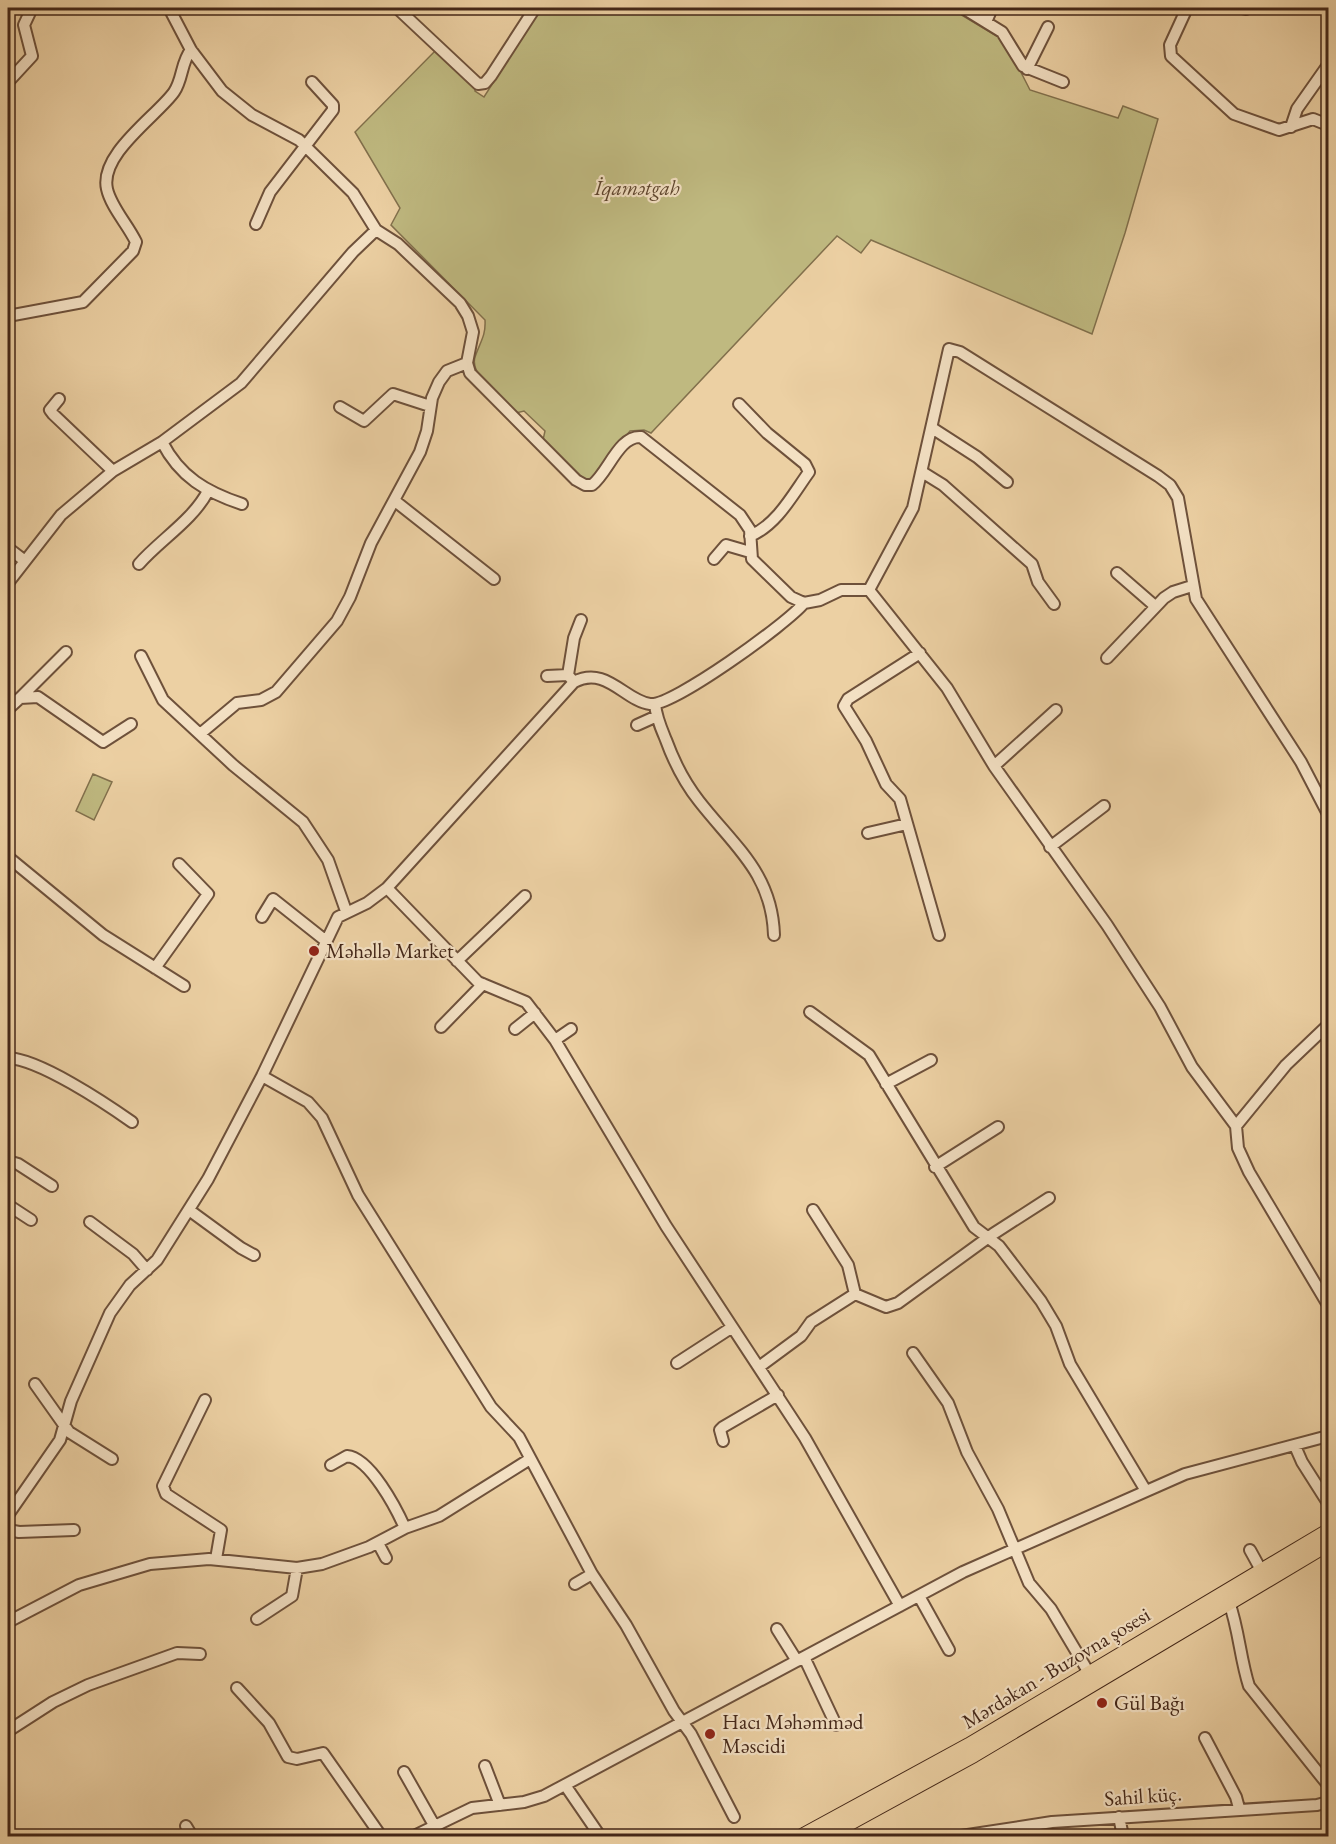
<svg xmlns="http://www.w3.org/2000/svg" width="1336" height="1844" viewBox="0 0 1336 1844" font-family="'EB Garamond',serif">
  <style>
    .green { fill: #bfb980; stroke: #82704c; stroke-width: 1.5 }
    .lines { fill: none; stroke-linecap: round; stroke-linejoin: round }
    .minor-casing { stroke: #6e513b; stroke-width: 14 }
    .major-casing { stroke: #442718; stroke-width: 16 }
    .minor { stroke: #f3e0c3; stroke-width: 10 }
    .major { stroke: #ecd0a3; stroke-width: 14 }
    .poi-dot { fill: #8f2418; stroke: #f3e0c3; stroke-width: 2 }
    .labels { text-anchor: middle; stroke-width: 4.5; stroke-linejoin: round; paint-order: stroke }
    .park-label { font-size: 21px; font-style: italic; fill: #5d442d; stroke: #f3e0c3 }
    .poi-label { font-size: 21px; fill: #442718; stroke: #f3e0c3; text-anchor: start }
    .street-label { font-size: 21px; fill: #442718; stroke: #f3e0c3 }
  </style>
  <rect width="100%" height="100%" fill="#ecd0a3"/>
  <filter id="stains"><feTurbulence type="fractalNoise" baseFrequency=".00333" numOctaves="4"/><feColorMatrix values="0 0 0 0 .2 0 0 0 0 .09 0 0 0 0 .02 0 0 0 .5 -.17"/></filter>
  <radialGradient id="worn" r=".72"><stop offset=".6" stop-color="#630" stop-opacity="0"/><stop offset="1" stop-color="#630" stop-opacity=".3"/></radialGradient>
  <path class="green" d="M541,8h409l55,33 25,49 88,28 5,-12 35,13 -33,114 -33,101 -221,-94 -10,13 -24,-17 -186,197 -7,-3 -14,1 -40,50h-4l-43,-41 2,-9 -21,-20 -8,2c-13,-13 -47,-37 -41,-56 5,-15 11,-21 10,-37l-94,-95 9,-17 -45,-76 82,-83 38,39v3l9,6z
    M93,774l19,8 -18,38 -18,-9z"/>
  <g class="lines">
    <g class="minor-casing">
      <path id="minor" d="M169,8l22,42 31,41 30,24 47,25 54,53 23,37 22,14 62,59 8,13 5,16 -6,31 3,10 106,107 9,5h7c16,-12 27,-50 49,-48l99,78 10,15 2,29 39,38 13,6 16,-3 21,-10h28
        M397,8l81,76 7,-1 6,-7 44,-68
        M963,8l39,24 21,34 40,16
        M1187,8l-17,37 1,11 63,58 45,16 34,-11 15,6
        M1242,8l4,1
        M986,22l6,-14
        M1027,69l21,-42
        M8,82l24,-26 -8,-31 8,-17
        M1291,127l6,-18 31,-44
        M256,224l14,-32 63,-82v-5l-21,-23
        M8,316l75,-14 50,-51 3,-9c-8,-17 -25,-35 -29,-53 -8,-35 51,-74 67,-97 9,-13 7,-30 17,-42
        M59,399l-9,11 3,4 60,57
        M739,404l28,29 38,31 4,8c-16,22 -32,53 -59,64
        M340,407l24,14 29,-27 37,12
        M932,428l45,29 30,25
        M162,442c18,35 44,50 80,62
        M922,472l21,13 89,79 6,18 16,22
        M395,501l99,78
        M8,548l17,13
        M714,559l12,-14 24,7
        M139,564c21,-24 54,-44 69,-73
        M1117,573l38,33
        M8,583l53,-68 52,-44 49,-29 79,-59 112,-131 23,-22
        M869,590l44,-82 36,-159 11,3 198,124 12,9 8,13 18,101 105,163 27,52
        M869,590l78,98 47,78 113,159 53,82 32,60 44,59 2,22 11,24 79,133
        M920,653l-72,46 -4,7 22,35 20,43 14,15 39,136
        M141,656l22,44 70,65 70,57 25,38 18,51
        M1107,658l57,-60 9,-6 19,-6
        M547,676l21,-1
        M574,682l-6,-7 6,-37 7,-18
        M20,698l46,-46
        M655,704c1,13 6,24 11,36 8,22 18,42 33,61 35,45 73,72 75,134
        M8,709l12,-11 18,-1 65,45 28,-18
        M637,725l20,-9
        M200,734l37,-31 24,-3 15,-8 61,-71 13,-24 21,-54 49,-91 7,-21 5,-33 7,-16 8,-11 20,-8
        M994,766l62,-56
        M868,833l39,-9
        M1050,847l54,-41
        M8,857l95,78 81,51
        M387,888l91,94 48,20 29,38 111,186 139,212 95,168
        M262,917l11,-18 53,42
        M457,961l68,-65
        M155,968l53,-74 -29,-30
        M810,1012l59,43 105,172 25,19 42,55 15,25 14,38 76,127
        M441,1027l42,-43
        M515,1029l20,-16
        M555,1040l16,-11
        M8,1058c31,1 97,45 124,64
        M262,1076l46,26 14,16 36,77 133,212 28,30 73,137 34,51 48,86 17,23 43,83
        M886,1084l45,-24
        M1236,1126l50,-61 42,-40
        M8,1161l10,3 34,22
        M935,1167l63,-40
        M8,1205l23,15
        M189,1210l52,38 13,7
        M813,1210l35,55 7,29
        M90,1222l43,32 14,16
        M913,1353l35,50 19,49 31,57 31,74 22,26 38,64
        M677,1363l54,-35
        M759,1367l42,-31 10,-14 44,-28 31,13 12,-4 95,-69 56,-36
        M35,1384l34,48 43,27
        M205,1400l-42,86 3,8 55,36 -5,29
        M723,1441l-3,-11 3,-3 55,-32
        M1295,1446l7,16 26,41
        M331,1465l16,-9c23,2 49,52 58,72
        M8,1515l52,-75 11,-39 39,-88 20,-28 27,-25 51,-81 54,-103 76,-159 29,-14 20,-15 187,-206c32,-17 51,19 76,22 22,3 138,-81 154,-101
        M8,1530l11,2 55,-2
        M378,1543l8,15
        M1250,1550l11,20
        M575,1584l17,-10
        M919,1596l30,54
        M1229,1602c10,28 11,56 20,84l79,99
        M257,1619l35,-23 5,-28
        M8,1622l71,-37 71,-21 59,-5 88,9 25,-4 47,-17 36,-19 34,-12 91,-57
        M777,1629l20,32
        M804,1657l32,68
        M237,1688l32,35 19,34 9,2 26,-6 58,83
        M8,1731l45,-29 35,-17 89,-32 23,1
        M1205,1738l31,59 3,11
        M485,1766l15,39
        M404,1772l30,53
        M565,1785l35,51
        M1119,1817l4,19
        M186,1826l6,10
        M414,1836l58,-28 52,-6 20,-6 419,-224 222,-98 143,-38
        M961,1836l91,-14 265,-17 11,-3"/>
    </g>
    <g class="major-casing">
      <path id="major" d="M802,1836l167,-91 359,-214
        M826,1836l148,-81 354,-211"/>
    </g>
    <use href="#minor" class="minor"/>
    <use href="#major" class="major"/>
  </g>
  <g class="poi-dot">
    <circle cx="314" cy="951" r="6"/>
    <circle cx="1102" cy="1703" r="6"/>
    <circle cx="710" cy="1734" r="6"/>
  </g>
  <g class="labels">
    <g class="park-label">
      <text x="637" y="195">İqamətgah</text>
    </g>
    <g class="poi-label">
      <text x="326" y="958">Məhəllə Market</text>
      <text x="1114" y="1710">Gül Bağı</text>
      <text x="722" y="1729">Hacı Məhəmməd<tspan x="722" dy="24">Məscidi</tspan></text>
    </g>
    <g class="street-label">
      <text transform="translate(1056 1668) rotate(-31)" y="7">Mərdəkan - Buzovna şosesi</text>
      <text transform="translate(1143 1796) rotate(-4)" y="7">Sahil küç.</text>
    </g>
  </g>
  <rect width="1336" height="1844" fill="none" stroke="#ecd0a3" stroke-width="30"/>
  <rect x="9" y="9" width="1318" height="1826" fill="none" stroke="#442718" stroke-width="3"/>
  <rect x="15" y="15" width="1306" height="1814" fill="none" stroke="#442718" stroke-width="1.5"/>
  <rect width="100%" height="100%" filter="url(#stains)"/>
  <rect width="100%" height="100%" fill="url(#worn)"/>
</svg>
